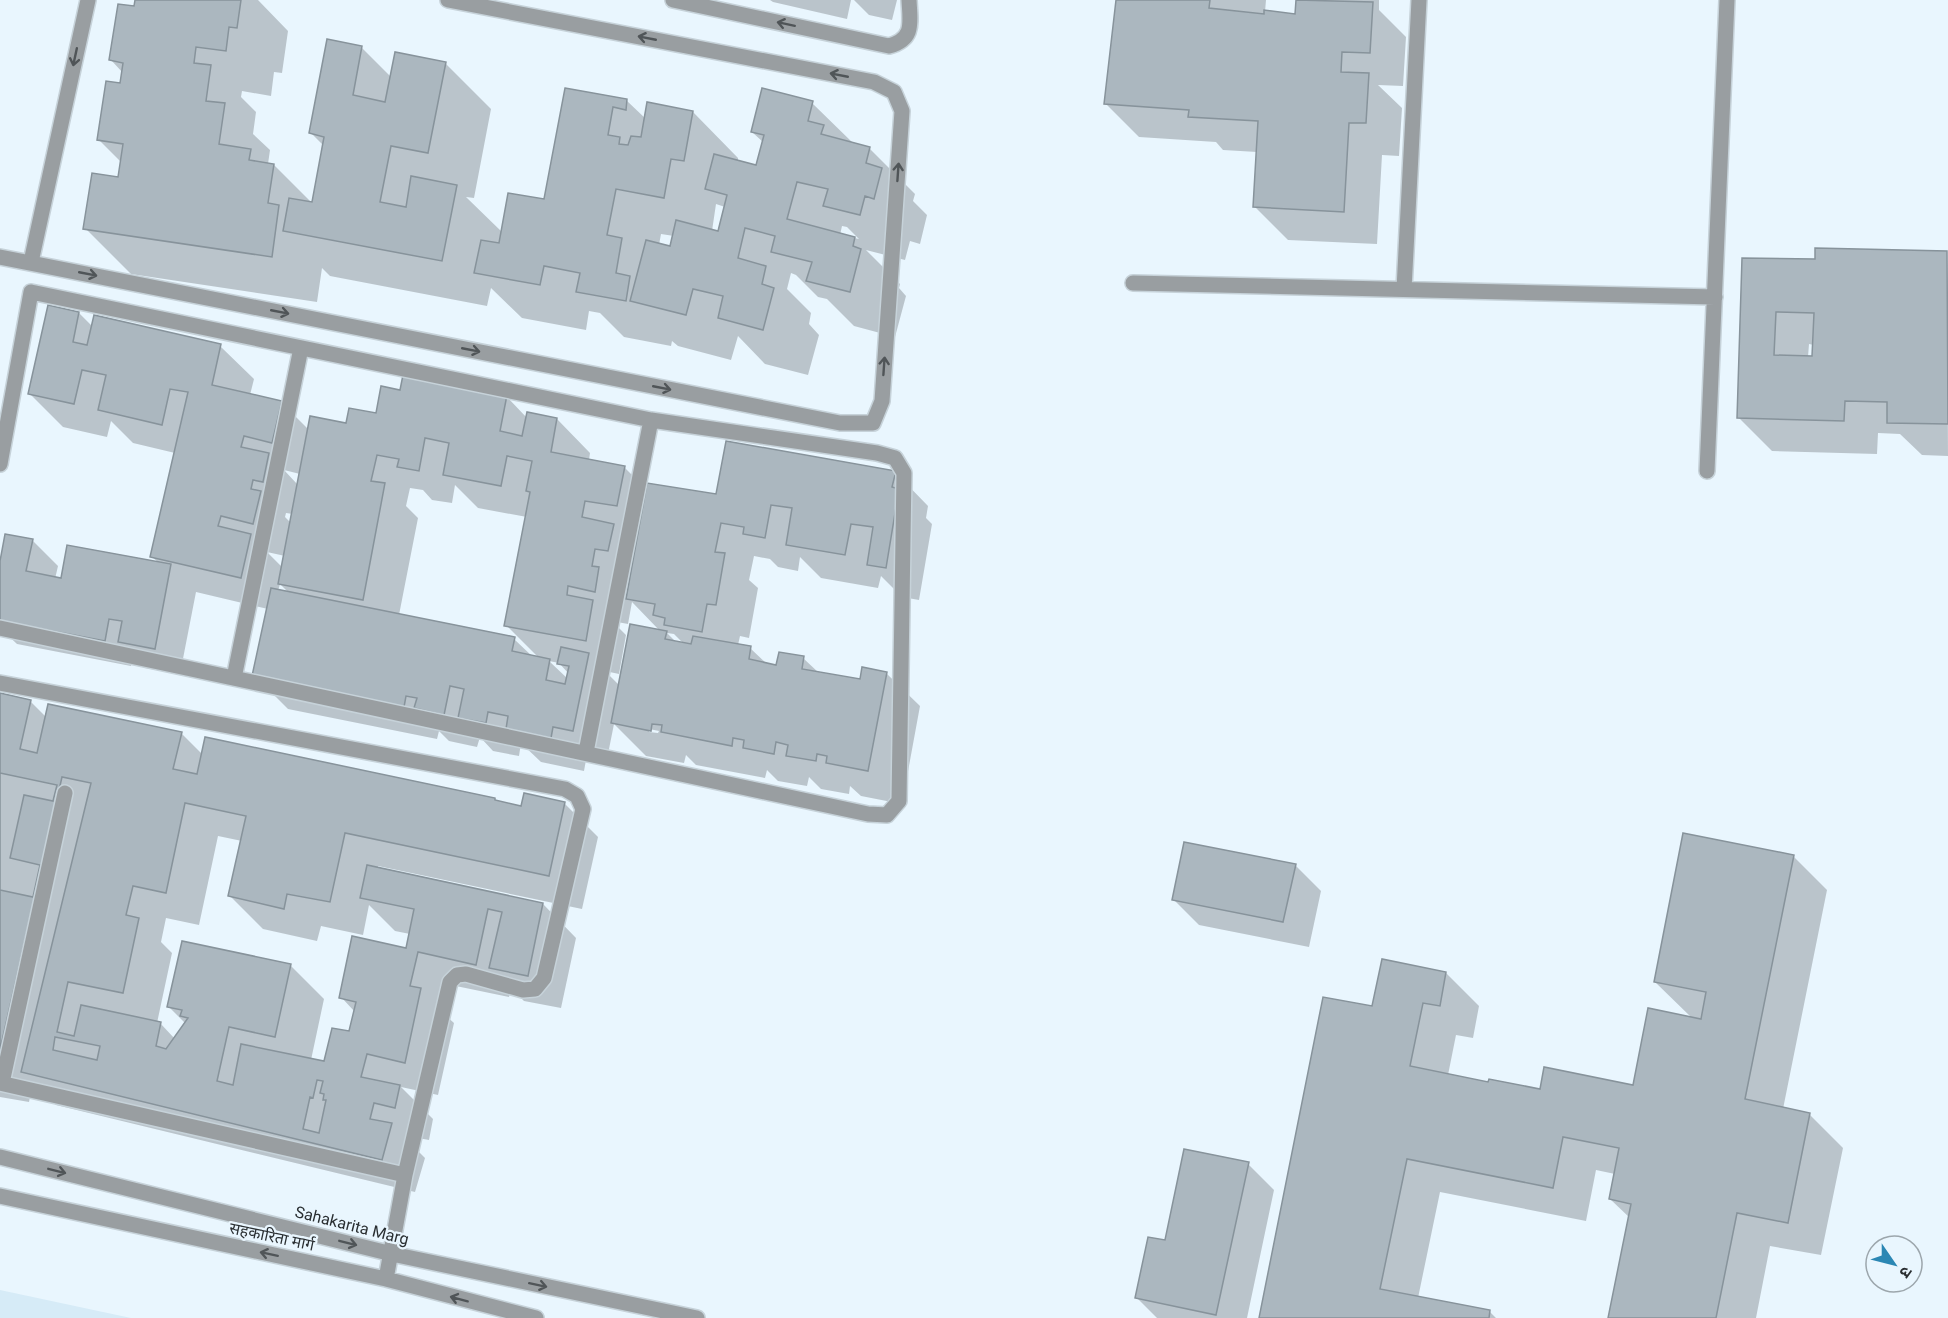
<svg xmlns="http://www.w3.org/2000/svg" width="1948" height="1318" viewBox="0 0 1948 1318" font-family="Roboto,'Noto Sans Devanagari',sans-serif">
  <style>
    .built { fill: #d6ebf7 }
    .shadow { fill: #0003; fill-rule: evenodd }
    .building { fill: #abb7bf; stroke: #87939b; stroke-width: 1.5; fill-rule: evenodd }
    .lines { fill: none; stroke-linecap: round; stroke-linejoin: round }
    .minor-casing { stroke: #c6d2d9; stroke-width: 18 }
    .minor { stroke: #999ea1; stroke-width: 15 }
    .oneway { stroke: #505558 }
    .labels { text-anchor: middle; stroke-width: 4.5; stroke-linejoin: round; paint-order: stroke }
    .street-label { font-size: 16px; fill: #292e31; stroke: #e9f6fe }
  </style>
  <rect width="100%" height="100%" fill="#e9f6fe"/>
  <path class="built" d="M0,1290l131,28h-131z"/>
  <path class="shadow" d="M137,0h121l30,31 -6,42 -8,-1 -3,24 -29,-5 -1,6 15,15 -3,22 17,16 -2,14 6,1 39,39 11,-58 -13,-13 50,-86 31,31 53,-15 46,46 -17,89 -8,-1 36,35 43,-31 21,-112 60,11 20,19 47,-7 45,46v4l19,5 6,-25 -11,-10 60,-29 42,41 15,4 46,46 -2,7 14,14 -7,29 -10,-3 -5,19 -39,-10 34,34 -1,4 7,8 -11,41 -41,-11 -27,-27 -9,-2 -22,-22 -5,-2 -4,16 24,24 -2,11 10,11 -11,40 -43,-11 -27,-28 -7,24 -53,-14 -6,-5 -1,5 -47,-9 -24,-24 -11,-2 -3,19 -64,-12 -31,-30 -4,18 -157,-30 -8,-8 -5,34 -186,-28 -46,-46 35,-49 2,-16 -24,-24 24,-54 1,-12 -12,-13 25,-53zM716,204l9,3 -6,26 -7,-2zM842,226l5,1 12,12 -19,-4zM661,234l13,2 -3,12 -12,-3z
    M770,0h81l-4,19 -74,-17z
    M854,0h43l-5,20 -23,-5z
    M1117,0h149l-1,12 31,3 2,-15h81v10l27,27 -3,49 -25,-1 24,23 -3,48 -17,-1 -5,89 -89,-4 -34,-34 3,-54 -34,-2 -7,-8 -77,-5 -34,-34z
    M1947,252l1,204 -26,-1 -22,-21 -22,-1 -1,21 -105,-3 -33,-33 5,-159 72,2zM1809,344l5,1v13l-6,-1z
    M79,313l14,14 127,19 34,33 -4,16 31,7 28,28 38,-5 30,-11 24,-22 105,4 21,22 30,1 33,34 -1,7 35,7 23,23 71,6 177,-24 33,34 -2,12 6,6 -13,76 -17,-3 -21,-21 -3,12 -57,-10 -21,-21 -2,14 -20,-4 -8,-8 -16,-3 -5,24 9,8 -9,50 -9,-2 -2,9 12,3 17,16 11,3 25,-9 16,15 42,8 25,-8 34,33 -18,98 -41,-8 -11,-10 -1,8 -28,-5 -12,-12 -2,9 -29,-5 -11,-11 -2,8 -69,-13 -10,-10 -2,8 -38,-7 -32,-32 -8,40 -20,-4 -2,11 -43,-9 -20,-19 -2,13 -26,-5 -13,-14 -3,10 -28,-6 -10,-10 -2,8 -149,-30 -34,-34 14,-66 -72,-17 -16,82 -35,-6 -12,-13 -2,11 -114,-22 -17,-16v-59l32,-29 26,26 -3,13 7,1 97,-17 -8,-7 24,-103 -42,-10 -22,-22 -4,16 -44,-10 -34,-34zM284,470l16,4 -2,11zM455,485l23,23 49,9 -21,108 33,33 -6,-1 -19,-18 -115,-24 19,-97 -12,-12 4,-18 13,2 9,10 20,3zM286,513l7,1 -2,9 -6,-6zM622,534l17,3 -3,11zM267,552l18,4 -3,11zM280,584l9,9 -11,-2zM632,602l28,29 -40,55 -15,-15 14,3 7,-39 -14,-14 16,3zM667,633l7,1 11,11 -8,-2zM549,661l10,2 10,11 -1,5zM649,729l10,2 -1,2 -9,-1z
    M0,695l30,6 17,17 134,15 22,22 319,53 3,-13 40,9 33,33 -16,72 -204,-43v3l165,35 33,34 -15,70 -37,-7 -13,-13 -2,9 -58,-12 -7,29 10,9 -16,72 -37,-8 32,32 -4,21 -22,-4 -1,3 19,19 -10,34 -359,-87 -23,-23 -4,20 -29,-5zM218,836l24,5 -12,55 33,33 54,12 4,-15 42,9 6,-30 26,26 15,3 -3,16 -66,47 14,15 -5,21 -25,30 -14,-3 13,-61 -34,-34 -122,41 18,18 -11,15 -15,-16h-3l15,-70 -11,-11 5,-24 33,7z
    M1684,835l110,22 33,33 -44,219 26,5 34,34 -22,107 -51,-9 -14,72h-146l20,-100 -20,-19 5,-25 -19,-4 -10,51 -146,-29 -22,106 72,14 6,6h-236l113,-310 73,-35 33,33 -6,32 -17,-3 -8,40 93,16 93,-4 58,-69 -37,-36z
    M1295,865l26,26 -12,56 -110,-22 -26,-26z
    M1248,1164l26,26 -27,128h-90l-20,-20z"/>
  <path class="building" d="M135,0h106l-4,28 -8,-1 -3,24 -30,-4 -2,16 17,2 -5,36 19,2 -6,41 32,5 -2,11 25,4 -6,39 11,2 -7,52 -189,-28 9,-56 26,4 5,-33 -26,-4 9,-59 14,2 3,-20 -14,-3 9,-56 16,2z
    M1116,0h94l-1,8 55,6v-4l31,4 1,-14 77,2 -3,51 -28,-1 -1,20 28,1 -3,50h-17l-5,89 -91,-5 5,-86 -70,-4 1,-7 -85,-6z
    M327,39l35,7 -9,49 32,7 10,-50 51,10 -18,91 -37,-7 -11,56 26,5 5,-31 46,9 -15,76 -159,-30 6,-33 23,4 12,-65 -15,-4z
    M565,88l62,11 -1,11 -13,-3 -5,28 12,2 -1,7 9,1 3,-9 10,1 6,-35 46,9 -9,50 -13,-2 -7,39 -48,-9 -9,46 15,3 -6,35 14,3 -4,25 -50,-9 4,-19 -36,-7 -4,19 -66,-12 7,-33 18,3 9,-50 36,6z
    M762,88l51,13 -5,20 16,4 -3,9 49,13 -4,16 16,5 -8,31 -9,-3 -5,19 -37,-9 5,-17 -31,-7 -10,37 68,18 -2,9 8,3 -11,43 -44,-11 6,-19 -41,-10 4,-16 -30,-8 -7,30 28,8 -4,18 12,4 -11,42 -45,-12 5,-22 -30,-7 -7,26 -56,-14 16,-61 24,6 6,-26 42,11 9,-36 -22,-6 9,-35 42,11 8,-30 -13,-3z
    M1815,248l132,3 1,173 -61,-1v-21l-42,-1 -1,20 -107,-3 5,-160 73,1zM1776,312l38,1 -2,43 -38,-1z
    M48,305l31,7 -6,30 14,3 7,-30 127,29 -9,41 70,16 -10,42 -28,-7 -3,11 28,6 -6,29 -10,-2 -2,9 10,2 -8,33 -32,-8 -3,10 33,8 -10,44 -91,-21 38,-165 -18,-3 -8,36 -64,-15 8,-35 -24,-5 -8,34 -46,-10z
    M403,375l104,20 -7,36 22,5 5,-24 30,6 -6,34 74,14 -8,40 -32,-5 -3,16 32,7 -6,27 -13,-2 -3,17 7,1 -4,25 -27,-6 -1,9 26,5 -7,41 -82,-15 26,-134 -4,-1 6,-30 -25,-5 -6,30 -58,-11 6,-32 -24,-5 -6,33 -22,-4 2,-8 -22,-4 -6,26 14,2 -22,117 -85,-16 32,-168 36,7 3,-15 27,5 5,-27 19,4z
    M726,441l170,30 -4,16 7,2 -13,79 -19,-3 6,-38 -22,-3 -6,31 -59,-10 6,-37 -21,-3 -6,33 -22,-4 1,-7 -23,-4 -6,29 10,1 -9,52 -9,-1 -5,28 -38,-7 1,-7 -12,-3 2,-11 -29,-5 21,-116 69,11z
    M5,534l28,5 -7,32 35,7 6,-33 104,19 -16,85 -37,-7 4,-21 -13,-2 -4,22 -105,-20v-60z
    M271,588l244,49 -3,14 38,8 -4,21 19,4 4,-18 -12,-2 4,-17 28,6 -16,78 -20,-4 -2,11 -45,-9 2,-13 -20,-4 -2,11 -28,-5 6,-29 -14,-3 -6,29 -30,-7 3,-10 -11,-2 -2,11 -152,-31z
    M630,624l37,7 -2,8 26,5 2,-8 58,10 -2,13 27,6 3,-13 25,4 -2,13 58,10 2,-12 25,5 -19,99 -42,-8 1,-7 -10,-2 -1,7 -30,-5 2,-11 -12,-3 -2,12 -31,-6 1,-8 -11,-2 -1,8 -71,-14 1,-7 -10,-1 -1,7 -40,-8z
    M0,693l31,7 -11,49 17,4 11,-49 134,28 -9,37 24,5 8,-37 290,61v2l26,6 3,-13 41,9 -16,74 -204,-43 -15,69 -43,-8 -3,15 -56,-13 18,-80 -61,-13 -19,90 -33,-7 -7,29 13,3 -16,75 -55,-11 -11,50 17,4 7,-31 80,17 -5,24 10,3 22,-31 -8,-2 2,-6 -15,-3 15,-66 109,23 -16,73 -46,-10 -12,54 16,4 8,-41 83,17 8,-33 17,3 7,-29 -17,-4 13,-62 54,12 8,-39 -54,-11 7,-33 176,38 -15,73 -39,-8 13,-56 -14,-3 -12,56 -58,-13 -8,34 11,2 -16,75 -38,-9 -6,23 39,8 -5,23 -21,-5 -4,16 22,4 -10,37 -361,-88 70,-289 -29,-6 -62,273zM317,1080l6,1 -3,12 4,1 -1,6h3l-7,33 -16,-4 7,-32 3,1z
    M0,773l57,12 -4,16 -29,-6 -14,63 30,7 -7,32 -33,-7z
    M1683,833l111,22 -49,244 65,14 -22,110 -51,-10 -21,105h-108l23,-114 -22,-5 10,-51 -56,-11 -10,51 -146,-29 -27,130 110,21 -1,8h-230l64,-321 49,9 10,-47 64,13 -6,34 -17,-3 -13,63 78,16 1,-3 51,10 4,-22 89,18 15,-77 53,11 5,-27 -52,-10z
    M1184,842l112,22 -13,58 -111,-22z
    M55,1037l45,9 -3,14 -44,-10z
    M1184,1149l65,13 -33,153 -81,-17 13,-61 17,3z"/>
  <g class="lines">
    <g class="minor-casing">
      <path id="minor" d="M673,0l216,46c26,-7 21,-24 20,-46
        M0,257l840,166h33l9,-22 20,-290 -8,-19 -20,-10 -426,-82
        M31,262l57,-262
        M1133,283l582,14
        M1404,289l15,-289
        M0,464l31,-172 620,128 226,33 18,5 9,15 -5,328 -12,14 -19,-1 -868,-186
        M1707,471l20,-471
        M234,678l67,-330
        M0,683l565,106 12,7 6,13 -39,169 -9,11 -12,1 -57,-16 -9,1 -7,7 -45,193 -405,-92
        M586,752l65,-332
        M2,1083l63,-290
        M0,1157l392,97 305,64
        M0,1196l386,83 150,39
        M386,1279l19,-104"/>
    </g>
    <use href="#minor" class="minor"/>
  </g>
  <defs><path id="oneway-shaft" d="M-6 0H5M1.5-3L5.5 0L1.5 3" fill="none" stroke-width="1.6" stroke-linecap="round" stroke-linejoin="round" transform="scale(1.5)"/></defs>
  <g class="oneway">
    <use href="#oneway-shaft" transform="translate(786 24) rotate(-168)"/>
    <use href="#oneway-shaft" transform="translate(647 38) rotate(-169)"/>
    <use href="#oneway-shaft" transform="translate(75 57) rotate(102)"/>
    <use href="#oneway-shaft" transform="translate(839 75) rotate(-169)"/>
    <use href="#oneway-shaft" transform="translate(898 172) rotate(-86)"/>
    <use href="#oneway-shaft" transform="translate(88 274) rotate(11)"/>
    <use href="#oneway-shaft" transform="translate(280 312) rotate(11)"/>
    <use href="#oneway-shaft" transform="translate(471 350) rotate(11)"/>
    <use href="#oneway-shaft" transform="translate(884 366) rotate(-86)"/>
    <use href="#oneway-shaft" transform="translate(662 388) rotate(11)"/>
    <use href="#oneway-shaft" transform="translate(57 1171) rotate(14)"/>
    <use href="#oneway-shaft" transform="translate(348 1243) rotate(14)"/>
    <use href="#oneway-shaft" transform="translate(269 1254) rotate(-168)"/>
    <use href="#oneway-shaft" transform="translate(538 1285) rotate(12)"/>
    <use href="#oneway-shaft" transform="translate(459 1299) rotate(-165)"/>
  </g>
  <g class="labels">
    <g class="street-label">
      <text transform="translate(352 1225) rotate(14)" y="6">Sahakarita Marg</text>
      <text transform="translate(272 1236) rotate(12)" y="6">सहकारिता मार्ग</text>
    </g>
  </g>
  <g transform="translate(1894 1264) rotate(125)"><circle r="28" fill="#e9f6fe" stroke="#9ca6ac" stroke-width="1.5"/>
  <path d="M0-4.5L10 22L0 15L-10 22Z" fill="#2b87b4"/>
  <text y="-9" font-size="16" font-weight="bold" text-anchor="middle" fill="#292e31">उ</text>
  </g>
</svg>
